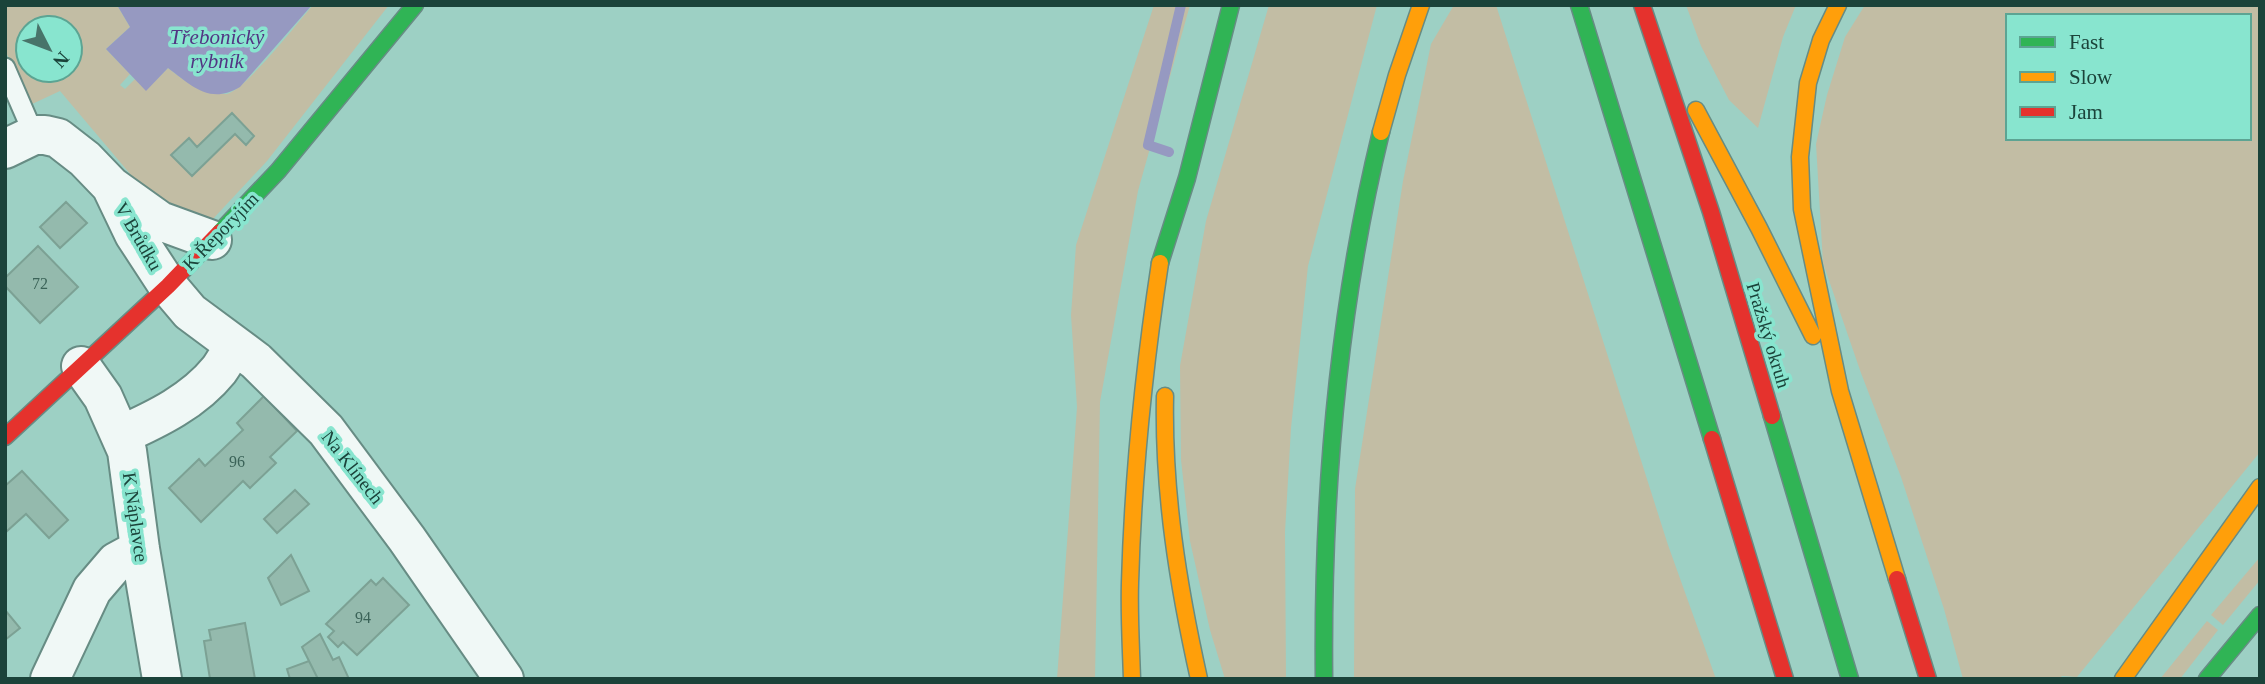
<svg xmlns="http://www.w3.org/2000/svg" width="2265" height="684" viewBox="0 0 2265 684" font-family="'Times New Roman',serif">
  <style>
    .green { fill: #c2bda4; fill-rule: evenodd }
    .water { fill: #9699c1 }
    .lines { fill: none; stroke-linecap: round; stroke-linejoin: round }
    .stream { stroke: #9699c1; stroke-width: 10 }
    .building { fill: #94baad; stroke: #7ca194; stroke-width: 2 }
    .lane-casing { stroke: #678c84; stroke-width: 23 }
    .street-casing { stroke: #678c84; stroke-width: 42 }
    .fast-casing { stroke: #678c84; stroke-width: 19 }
    .slow-casing { stroke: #678c84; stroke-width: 19 }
    .jam-casing { stroke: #678c84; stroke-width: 19 }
    .lane { stroke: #f0f8f6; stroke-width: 19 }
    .street { stroke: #f0f8f6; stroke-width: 38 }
    .fast { stroke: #30b455; stroke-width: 16 }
    .slow { stroke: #ff9f0a; stroke-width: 16 }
    .jam { stroke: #e5322d; stroke-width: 16 }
    .labels { text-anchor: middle; stroke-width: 7; stroke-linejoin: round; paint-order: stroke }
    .number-label { font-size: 16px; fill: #3b6358 }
    .street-label { font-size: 19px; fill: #1b433a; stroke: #88e5cf }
    .water-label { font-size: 21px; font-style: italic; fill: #523583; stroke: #88e5cf }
  </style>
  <rect width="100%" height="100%" fill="#9dd0c4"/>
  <path class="green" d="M5,5h112l13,22 -24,22 24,25 -10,11 5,4 10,-10 11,11 22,-22c18,14 34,26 58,26 17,-1 73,-73 87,-89h76l-122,156 -56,60 -47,-7 -104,-123 -30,14 -25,-55zM28,28h42v42h-42zM232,113l22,23 -9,9 -10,-11 -43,42 -20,-21 16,-17 9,9z
    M1154,5h36l-52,186 -38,211 -5,277h-38l20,-272 -6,-92 5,-70z
    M1269,5h108l-69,261 -17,162 -6,104 1,147h-61l-15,-49 -20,-89 -9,-81 -1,-94 26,-145z
    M1454,5h42l172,540 48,134h-362l1,-190 48,-308 28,-137z
    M1686,5h110l-13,32 -25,91 -29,-28 -28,-54z
    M1865,5h395v447l-183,225 -15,-1 -3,3h-96l-19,-70 -43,-132 -40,-104 -38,-110 -7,-119 11,-49 18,-58zM2008,16h241v122h-241z
    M2260,557v23l-37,45 -12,-10z
    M2207,621l11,9 -38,49h-20z"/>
  <path class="water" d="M117,5h195l-72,82c-30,18 -48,-1 -72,-19l-22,23 -40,-42 24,-22z"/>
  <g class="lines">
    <path class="stream" d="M1169,152l-21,-7 33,-140"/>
  </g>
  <path class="building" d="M232,113l22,23 -8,9 -11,-11 -43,42 -21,-21 18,-17 8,9z
    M66,202l21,21 -27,25 -20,-21z
    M38,246l40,41 -38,36 -35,-37v-8z
    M264,396l33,35 -27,26 6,6 -26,25 -7,-7 -42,41 -32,-34 30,-29 6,7 38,-36 -6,-7z
    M22,471l46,49 -19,18 -23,-24 -19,17 -2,-2v-43z
    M295,490l14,14 -32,29 -13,-14z
    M291,555l18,36 -28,14 -13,-27z
    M383,578l26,27 -52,50 -14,-13 -5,5 -10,-10 6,-6 -8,-7 45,-44 5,5z
    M5,610l15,18 -15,12z
    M245,623l10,56h-45l-6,-38 7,-1 -2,-10z
    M320,634l13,26 6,-3 10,22h-31l-16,-32z
    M309,661l9,18h-28l-3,-10z"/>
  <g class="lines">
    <g class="lane-casing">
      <path id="lane" d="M5,68l29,67"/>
    </g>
    <g class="street-casing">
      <path id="street" d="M5,149l29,-14h11l13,3 27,21 26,27 49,35 52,19
        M111,186l23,48 34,52 22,26 66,49 70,69 81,109 97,140
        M81,366l22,31 24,54 13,98 22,130
        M121,435c36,-16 73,-34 98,-65 5,-7 10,-16 15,-24
        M50,679l42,-89 24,-28 24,-13"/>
    </g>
    <g class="fast-casing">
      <path id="fast" d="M1579,5l133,434
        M220,232l58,-61 137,-166
        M1160,263l27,-85 44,-173
        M1772,416l78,263
        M1324,679c-2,-184 13,-367 57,-547
        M2207,679l53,-64"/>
    </g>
    <g class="slow-casing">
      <path id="slow" d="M1838,5l-17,35 -13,43 -8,74 2,52 38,182 57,188
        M1696,110l63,118 54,108
        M1381,132l16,-57 24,-70
        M1165,396c-2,96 13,189 34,283
        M1132,679c-1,-32 -3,-64 -2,-96 3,-107 14,-215 30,-320
        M2123,679l137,-192"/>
    </g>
    <g class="jam-casing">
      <path id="jam" d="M1642,5l69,207 61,204
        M5,437l163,-151 52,-54
        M1712,439l73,240
        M1897,579l31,100"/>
    </g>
    <use href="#lane" class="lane"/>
    <use href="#street" class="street"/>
    <use href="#fast" class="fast"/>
    <use href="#slow" class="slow"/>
    <use href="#jam" class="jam"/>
  </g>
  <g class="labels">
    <g class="number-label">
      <text x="40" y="289">72</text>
      <text x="237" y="467">96</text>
      <text x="363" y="623">94</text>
    </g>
    <g class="street-label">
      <text transform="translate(220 231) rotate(-46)" y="7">K Řeporyjím</text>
      <text transform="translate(139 236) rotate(60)" y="7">V Brůdku</text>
      <text transform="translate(1769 335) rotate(73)" y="7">Pražský okruh</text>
      <text transform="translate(353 467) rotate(52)" y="7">Na Klínech</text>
      <text transform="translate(136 517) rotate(82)" y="7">K Náplavce</text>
    </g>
    <g class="water-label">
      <text x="217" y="44">Třebonický<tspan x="217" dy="24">rybník</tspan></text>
    </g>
  </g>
  <rect width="2265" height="684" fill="none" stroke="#1b433a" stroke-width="14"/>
  <rect x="2006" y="14" width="245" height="126" fill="#88e5cf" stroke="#5ca493" stroke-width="2"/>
  <rect x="2020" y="37" width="35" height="10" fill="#30b455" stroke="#5ca493" stroke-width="2"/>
  <text x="2069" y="49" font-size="21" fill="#1b433a">Fast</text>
  <rect x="2020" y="72" width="35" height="10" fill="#ff9f0a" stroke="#5ca493" stroke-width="2"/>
  <text x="2069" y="84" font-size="21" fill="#1b433a">Slow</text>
  <rect x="2020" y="107" width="35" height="10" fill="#e5322d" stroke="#5ca493" stroke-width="2"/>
  <text x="2069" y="119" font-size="21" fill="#1b433a">Jam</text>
  <g transform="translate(49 49) rotate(132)"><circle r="33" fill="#88e5cf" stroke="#5ca493" stroke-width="2"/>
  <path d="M0-5L12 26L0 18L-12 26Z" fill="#48746a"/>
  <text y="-10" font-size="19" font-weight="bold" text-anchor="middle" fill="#1b433a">N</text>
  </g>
</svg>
